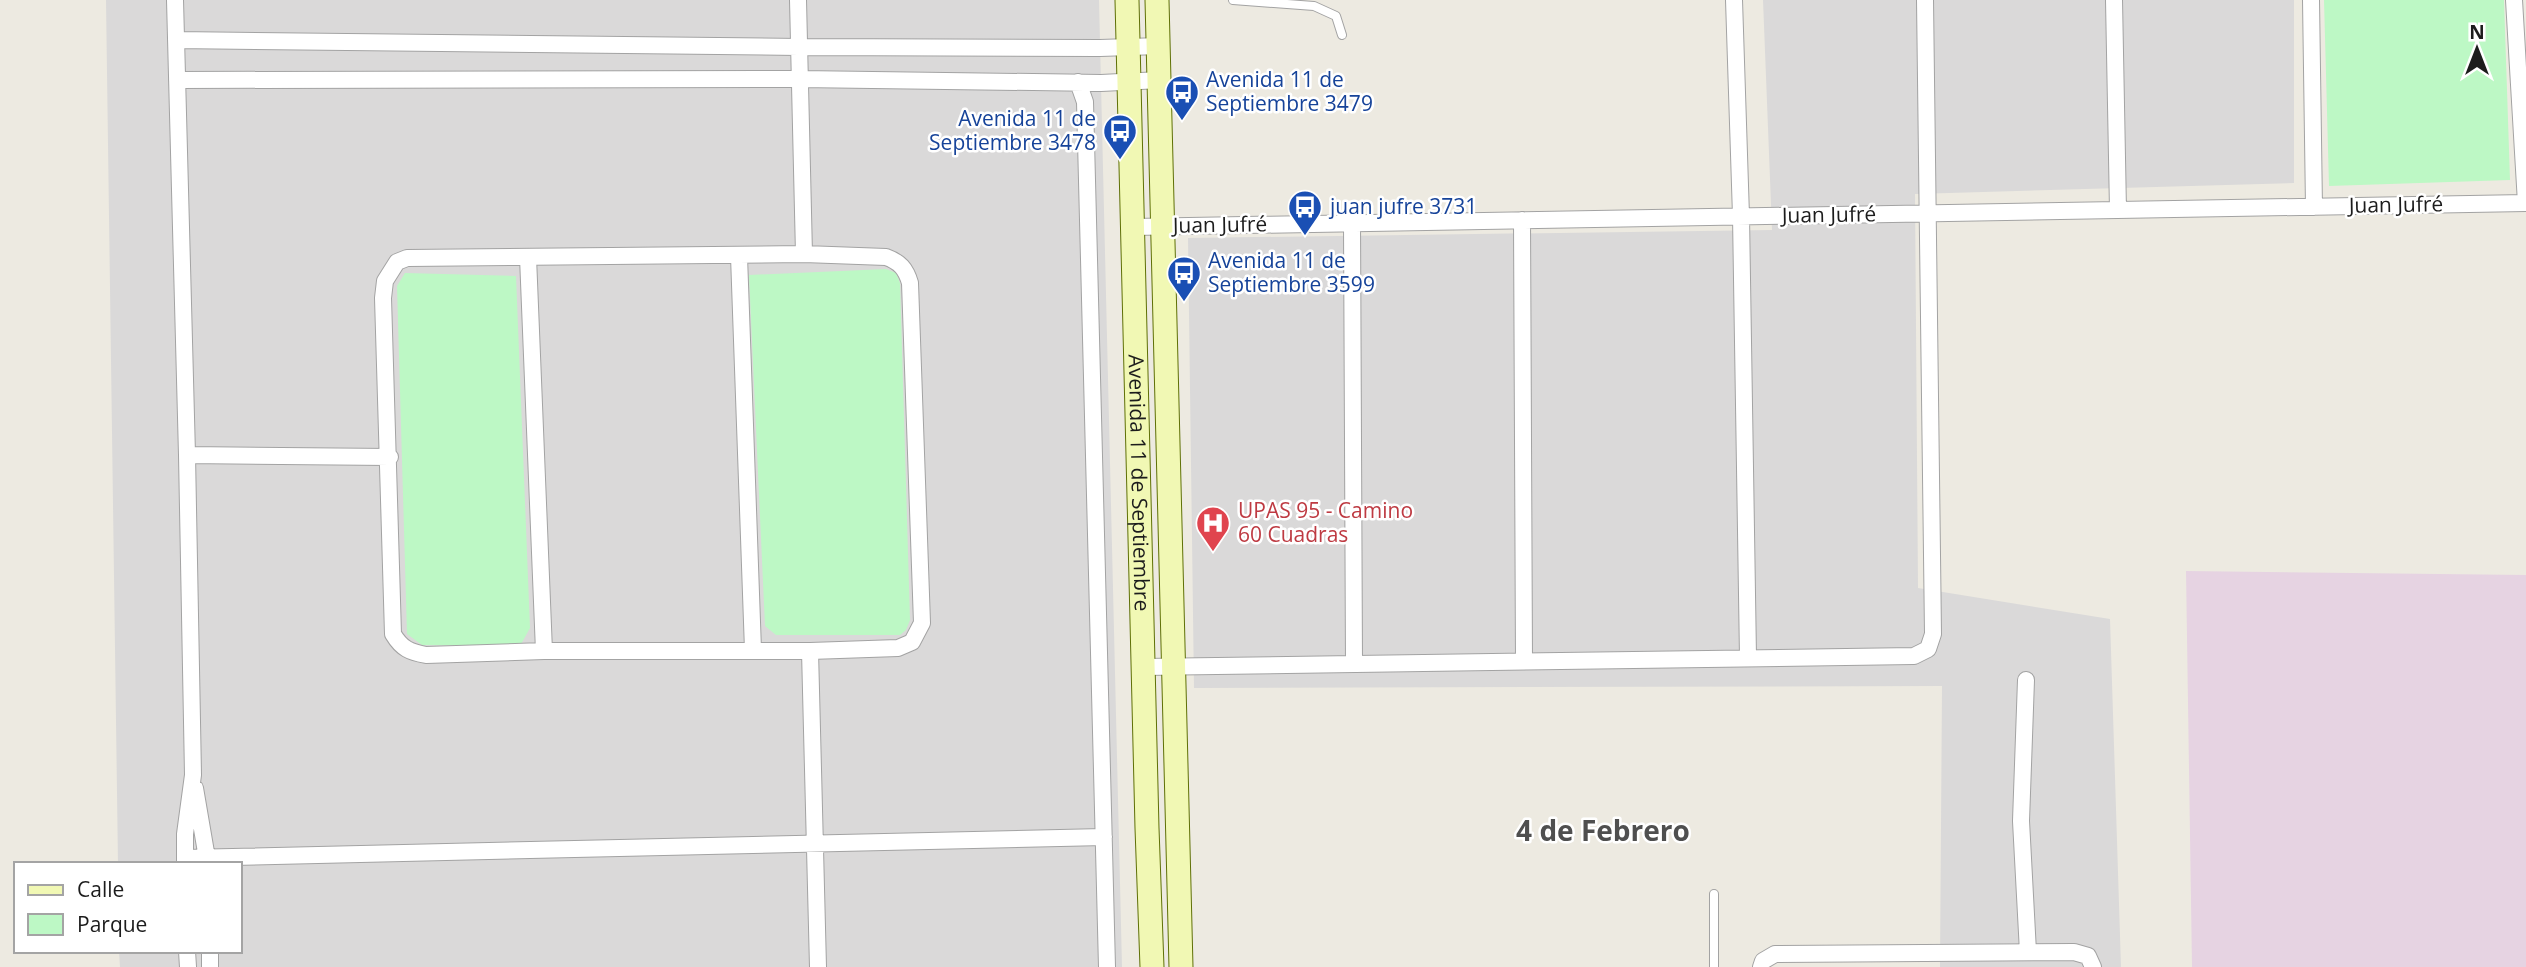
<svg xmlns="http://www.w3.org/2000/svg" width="2526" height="967" viewBox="0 0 2526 967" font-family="'Open Sans',sans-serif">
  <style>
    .residential { fill: #dad9d9 }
    .industrial { fill: #e6d3e2 }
    .park { fill: #bdf8c5 }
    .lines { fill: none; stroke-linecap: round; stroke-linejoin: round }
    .lane-casing { stroke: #a3a3a3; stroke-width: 10 }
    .street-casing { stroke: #a3a3a3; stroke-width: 18 }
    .secondary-casing { stroke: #5f7006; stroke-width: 25 }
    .lane { stroke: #fff; stroke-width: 8 }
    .street { stroke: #fff; stroke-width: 16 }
    .secondary { stroke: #f1f8b4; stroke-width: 23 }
    .labels { text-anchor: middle; stroke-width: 5; stroke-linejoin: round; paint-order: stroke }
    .transit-label { font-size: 21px; fill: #164399; stroke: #fff; text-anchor: start }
    .street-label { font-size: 21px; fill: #1c1c1c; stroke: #fff }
    .health-label { font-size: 21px; fill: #be3a42; stroke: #fff; text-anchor: start }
    .district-label { font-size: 28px; font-weight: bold; fill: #4f4f4f; stroke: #fff }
  </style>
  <rect width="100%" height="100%" fill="#edeae1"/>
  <path class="residential" d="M106,0h993l23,967h-1002l-1,-16h121v-87h-122z
    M1763,0h531v183l-379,11 3,394 192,31 11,348h-181l2,-281 -748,2 -6,-450 584,-8z"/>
  <path class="industrial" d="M2186,571l340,4v392h-334z"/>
  <path class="park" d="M2324,0h180l6,180 -181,6z
    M886,269l10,4 4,10 10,337 -4,10 -6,5h-124l-11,-9 -16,-351z
    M405,273l111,3 14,352 -10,18 -98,-1 -15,-11 -10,-348z"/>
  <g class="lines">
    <g class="lane-casing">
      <path id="lane" d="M1233,0l81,6 22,10 6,19
        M1714,894v73"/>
    </g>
    <g class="street-casing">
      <path id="street" d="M175,0l12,455 6,320 -8,59v30
        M798,0l6,254
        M1734,0l7,216 7,441
        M2114,0l4,210
        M2311,0l3,207
        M2514,0l12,203
        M176,40l623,7 301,1 59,-2
        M177,80l623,-1 301,4 59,-3
        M1078,82l7,20 22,865
        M1522,220l2,441
        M1352,222l2,442
        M1133,227l1393,-24
        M804,254l82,3c14,5 20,12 24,26l12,340 -10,19 -14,6 -88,3h-266l-118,4c-16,-3 -24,-6 -33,-21l-10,-336 2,-17 12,-19 10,-4z
        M739,256l14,394
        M528,257l16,394
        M187,455l203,2
        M810,651l8,316
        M1143,667l771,-11 14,-7 5,-15 -8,-634
        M2026,680l-5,141 7,131
        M195,788l13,76
        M185,858l919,-21
        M187,951l1,16
        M210,951v16
        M1761,967l2,-6 12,-7 299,-2 14,4 5,11"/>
    </g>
    <g class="secondary-casing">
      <g id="secondary">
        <path id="s1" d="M1127,0l20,828 5,139"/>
        <path d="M1157,0l24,967"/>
      </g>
    </g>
    <use href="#lane" class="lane"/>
    <use href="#street" class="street"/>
    <use href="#secondary" class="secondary"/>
  </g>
  <defs>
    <g id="bus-pin" transform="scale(1.75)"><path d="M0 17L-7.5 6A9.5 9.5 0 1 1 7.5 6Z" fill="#1a4fb4" stroke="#fff"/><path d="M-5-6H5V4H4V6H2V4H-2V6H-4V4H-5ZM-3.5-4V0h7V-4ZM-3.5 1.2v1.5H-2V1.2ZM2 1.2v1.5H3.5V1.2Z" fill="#fff"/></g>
    <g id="hospital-pin" transform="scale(1.75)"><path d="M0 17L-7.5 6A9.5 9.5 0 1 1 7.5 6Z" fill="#e0444e" stroke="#fff"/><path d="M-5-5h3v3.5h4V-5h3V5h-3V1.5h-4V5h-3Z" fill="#fff"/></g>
  </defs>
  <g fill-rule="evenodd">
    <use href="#bus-pin" x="1182" y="92"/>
    <use href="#bus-pin" x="1120" y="131"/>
    <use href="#bus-pin" x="1305" y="207"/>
    <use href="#bus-pin" x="1184" y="273"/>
    <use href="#hospital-pin" x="1213" y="523"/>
  </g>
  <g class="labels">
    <g class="transit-label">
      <text x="1206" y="87">Avenida 11 de<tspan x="1206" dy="24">Septiembre 3479</tspan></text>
      <text x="1096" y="126" text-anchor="end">Avenida 11 de<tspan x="1096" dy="24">Septiembre 3478</tspan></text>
      <text x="1330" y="214">juan jufre 3731</text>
      <text x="1208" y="268">Avenida 11 de<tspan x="1208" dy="24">Septiembre 3599</tspan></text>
    </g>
    <g class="street-label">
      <text transform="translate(2396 205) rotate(-1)" y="7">Juan Jufré</text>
      <text transform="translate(1829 215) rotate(-1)" y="7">Juan Jufré</text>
      <text transform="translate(1220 225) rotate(-1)" y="7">Juan Jufré</text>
      <text dy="7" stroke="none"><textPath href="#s1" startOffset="483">Avenida 11 de Septiembre</textPath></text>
    </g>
    <g class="health-label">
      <text x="1238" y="518">UPAS 95 - Camino<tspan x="1238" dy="24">60 Cuadras</tspan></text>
    </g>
    <g class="district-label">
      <text x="1603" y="841">4 de Febrero</text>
    </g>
  </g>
  <rect x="14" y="862" width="228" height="91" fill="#ffffff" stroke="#a4a4a4" stroke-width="2"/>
  <rect x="28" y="885" width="35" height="10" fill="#f1f8b4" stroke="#a4a4a4" stroke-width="2"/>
  <text x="77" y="897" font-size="21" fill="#1c1c1c">Calle</text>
  <rect x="28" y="914" width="35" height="21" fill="#bdf8c5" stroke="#a4a4a4" stroke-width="2"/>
  <text x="77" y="932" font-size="21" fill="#1c1c1c">Parque</text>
  <g transform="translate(2477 49)" stroke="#ffffff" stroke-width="5" paint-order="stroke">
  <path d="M0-5L12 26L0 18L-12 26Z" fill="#1c1c1c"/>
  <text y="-10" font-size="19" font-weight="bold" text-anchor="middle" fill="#1c1c1c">N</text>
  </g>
</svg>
